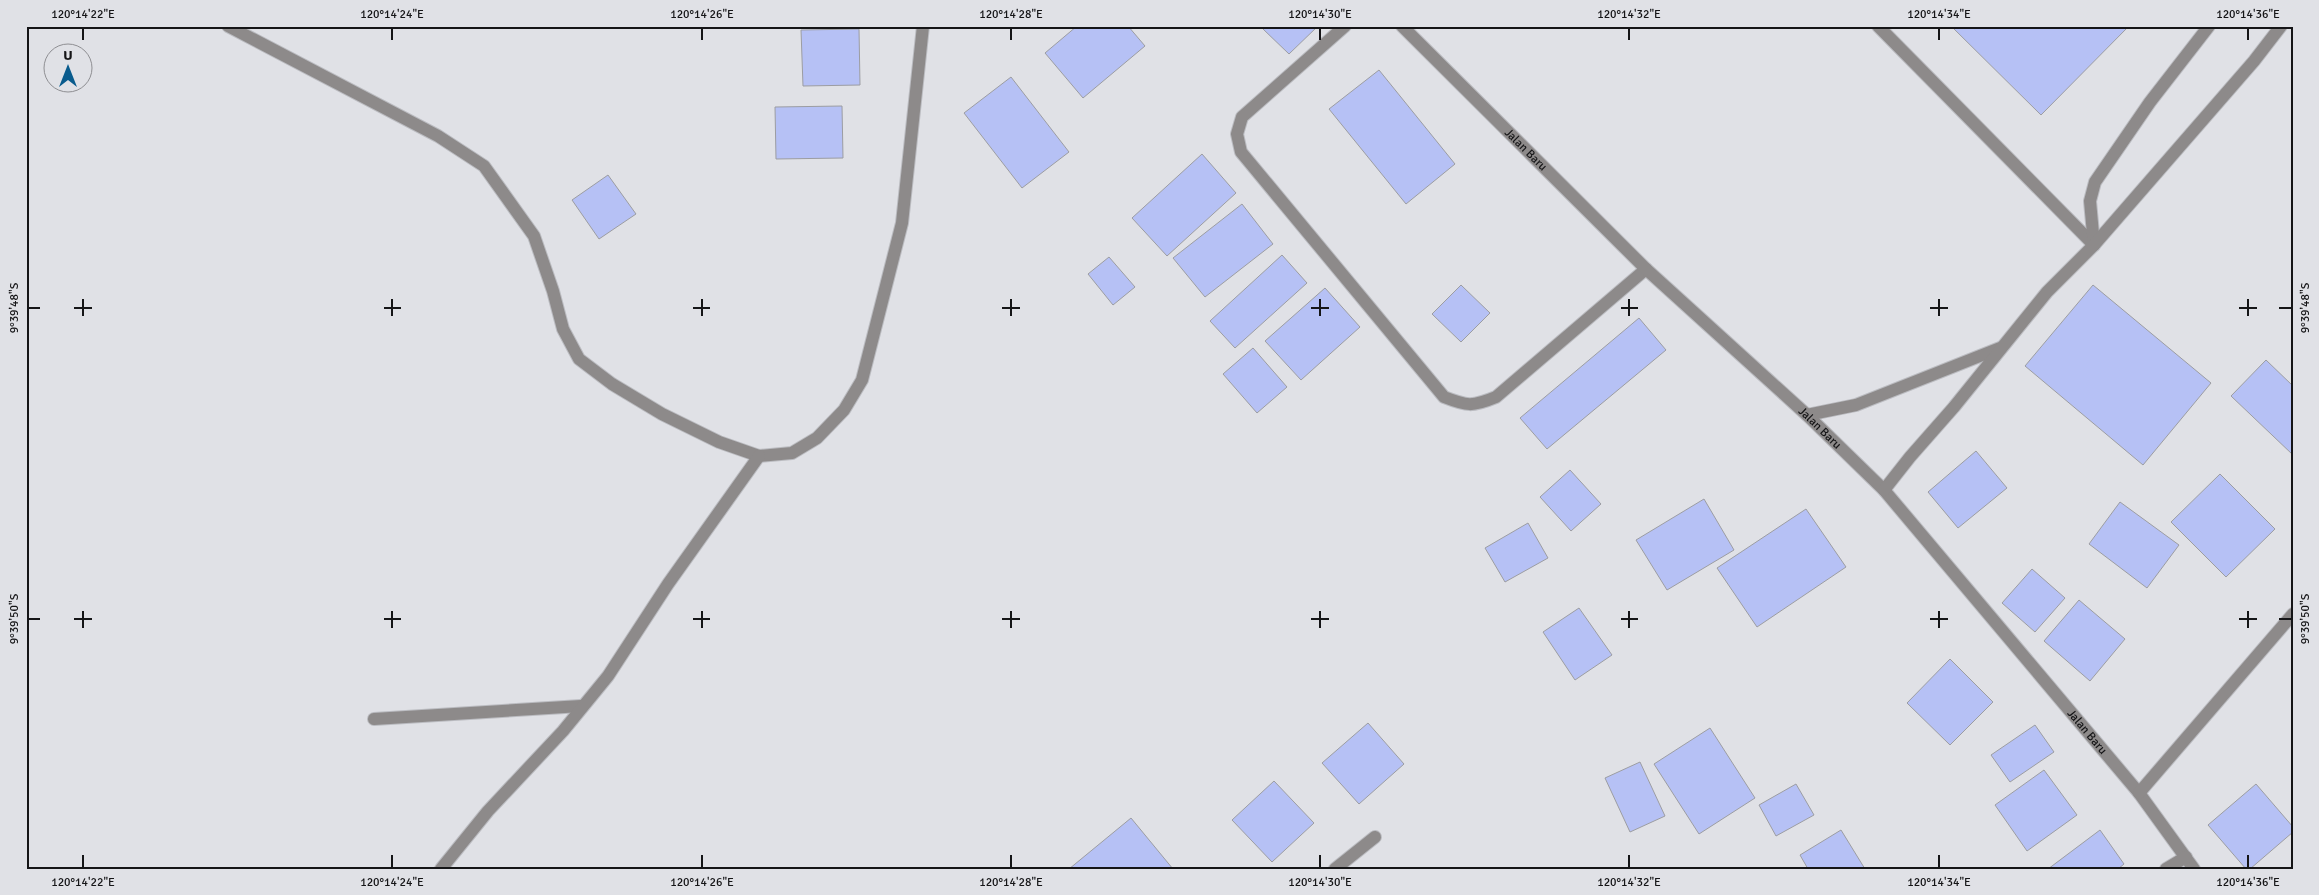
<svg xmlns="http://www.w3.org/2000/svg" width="2319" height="895" viewBox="0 0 2319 895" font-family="Signika,sans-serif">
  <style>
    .building { fill: #b6c1f5; stroke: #9c9da2 }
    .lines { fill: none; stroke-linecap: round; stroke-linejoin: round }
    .minor-casing { stroke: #bbbcc1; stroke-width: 14 }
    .minor { stroke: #8d8a8a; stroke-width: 12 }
    .ticks { fill: none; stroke: #151517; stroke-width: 2 }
    .labels { text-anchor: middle; stroke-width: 5; stroke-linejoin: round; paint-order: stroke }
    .street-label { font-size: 12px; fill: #151517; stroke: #e0e1e6 }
    .neatline { fill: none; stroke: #151517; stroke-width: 2 }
    .ticks-label { font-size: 12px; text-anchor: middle; fill: #151517 }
  </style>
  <rect width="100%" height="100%" fill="#e0e1e6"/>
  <path class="building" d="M1077,26h51l17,20 -62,52 -38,-45z
    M1265,26h53l-29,28 -26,-25z
    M1951,26h178l-88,89z
    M859,29l1,56 -57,1 -2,-56z
    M1379,70l76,94 -49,40 -77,-95z
    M1011,77l58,75 -47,36 -58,-75z
    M842,106l1,52 -67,1 -1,-52z
    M1202,154l34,39 -69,63 -35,-38z
    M608,175l28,39 -37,25 -27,-39z
    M1242,204l31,40 -68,53 -32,-39z
    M1282,255l25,28 -72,65 -25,-27z
    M1109,257l26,30 -22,18 -25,-31z
    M1461,285l29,28 -29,29 -29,-28z
    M2093,285l118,98 -68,82 -118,-99z
    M1325,288l35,39 -59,53 -36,-39z
    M1639,318l27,32 -119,99 -27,-31z
    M1253,348l34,39 -30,26 -34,-39z
    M2266,360l27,26v69l-62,-59z
    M1976,451l31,37 -49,40 -30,-36z
    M1570,470l31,34 -30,27 -31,-34z
    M2220,474l55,55 -49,48 -55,-55z
    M1704,499l30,51 -67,40 -31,-50z
    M2120,502l59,43 -32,43 -58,-44z
    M1806,509l40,58 -89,60 -40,-59z
    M1528,523l20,35 -43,24 -20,-34z
    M2032,569l33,29 -30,34 -33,-29z
    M2079,600l46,39 -35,42 -46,-40z
    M1579,608l33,47 -37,25 -32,-48z
    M1950,659l43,43 -43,43 -43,-42z
    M1368,723l36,41 -45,40 -37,-41z
    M2035,725l19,27 -44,30 -19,-27z
    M1710,728l45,70 -56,36 -45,-70z
    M1640,762l25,54 -35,16 -25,-54z
    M2044,770l33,45 -50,36 -32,-46z
    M1274,781l40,42 -42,39 -40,-42z
    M1796,784l18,31 -38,21 -17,-31z
    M2256,784l37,43v5l-43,37h-4l-38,-44z
    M1131,818l42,51h-104z
    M1841,830l24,39h-57l-8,-14z
    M2100,830l24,34 -6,5h-70z"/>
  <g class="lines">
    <g class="minor-casing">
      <g id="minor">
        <path d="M228,26l210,110 46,30 50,70 19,55 10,38 16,30 33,25 50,30 57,28 40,14 33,-3 25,-15 27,-28 18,-30 40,-157 21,-197"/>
        <path d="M1345,26l-103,91 -5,17 4,18 203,245c23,9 28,10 52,0l150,-128"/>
        <path id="s1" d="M1402,26l244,243 161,146 77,75 255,303 55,76"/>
        <path d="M1878,26l216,219"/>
        <path d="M2094,245l-4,-44 5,-19 55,-80 59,-76"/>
        <path d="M1807,415l49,-10 144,-57"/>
        <path d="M1884,490l26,-33 44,-50 93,-115 47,-47 160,-184 27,-35"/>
        <path d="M374,719l207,-13"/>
        <path d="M2139,793l154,-179"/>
        <path d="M441,869l47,-58 75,-80 45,-55 60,-92 91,-128"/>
        <path d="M1335,869l40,-32"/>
        <path d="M2166,869l20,-12"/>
      </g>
    </g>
    <use href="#minor" class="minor"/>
  </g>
  <path class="ticks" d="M83,28v12M392,28v12M702,28v12M1011,28v12M1320,28v12M1629,28v12M1939,28v12M2248,28v12M83,299v17M392,299v17M702,299v17M1011,299v17M1320,299v17M1629,299v17M1939,299v17M2248,299v17M28,308h12M74,308h18M384,308h17M693,308h17M1002,308h18M1311,308h18M1621,308h17M1930,308h18M2239,308h18M2279,308h13M83,611v17M392,611v17M702,611v17M1011,611v17M1320,611v17M1629,611v17M1939,611v17M2248,611v17M28,619h12M74,619h18M384,619h17M693,619h17M1002,619h18M1311,619h18M1621,619h17M1930,619h18M2239,619h18M2279,619h13M83,855v13M392,855v13M702,855v13M1011,855v13M1320,855v13M1629,855v13M1939,855v13M2248,855v13"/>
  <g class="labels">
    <g class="street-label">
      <text dy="4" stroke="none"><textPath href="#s1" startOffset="175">Jalan Baru</textPath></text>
      <text dy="4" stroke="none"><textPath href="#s1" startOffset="580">Jalan Baru</textPath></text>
      <text dy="4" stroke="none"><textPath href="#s1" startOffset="985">Jalan Baru</textPath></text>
    </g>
  </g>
  <rect width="2319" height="895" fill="none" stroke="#e0e1e6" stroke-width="55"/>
  <g transform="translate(68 68)"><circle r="24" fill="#e0e1e6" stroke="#8f8f93"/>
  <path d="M0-4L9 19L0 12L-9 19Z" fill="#095b8d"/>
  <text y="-8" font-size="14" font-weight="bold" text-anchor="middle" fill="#151517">U</text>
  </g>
  <rect x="28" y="28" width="2264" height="840" class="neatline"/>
  <g class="ticks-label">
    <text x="83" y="18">120°14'22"E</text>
    <text x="392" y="18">120°14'24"E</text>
    <text x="702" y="18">120°14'26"E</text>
    <text x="1011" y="18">120°14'28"E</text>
    <text x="1320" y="18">120°14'30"E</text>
    <text x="1629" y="18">120°14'32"E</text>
    <text x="1939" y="18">120°14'34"E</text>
    <text x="2248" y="18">120°14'36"E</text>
    <text transform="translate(14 308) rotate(-90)" y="4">9°39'48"S</text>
    <text transform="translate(2305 308) rotate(-90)" y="4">9°39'48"S</text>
    <text transform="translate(14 619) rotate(-90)" y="4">9°39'50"S</text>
    <text transform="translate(2305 619) rotate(-90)" y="4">9°39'50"S</text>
    <text x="83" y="886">120°14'22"E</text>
    <text x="392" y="886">120°14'24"E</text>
    <text x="702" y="886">120°14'26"E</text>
    <text x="1011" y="886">120°14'28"E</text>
    <text x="1320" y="886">120°14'30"E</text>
    <text x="1629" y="886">120°14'32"E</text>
    <text x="1939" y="886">120°14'34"E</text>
    <text x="2248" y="886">120°14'36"E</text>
  </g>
</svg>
